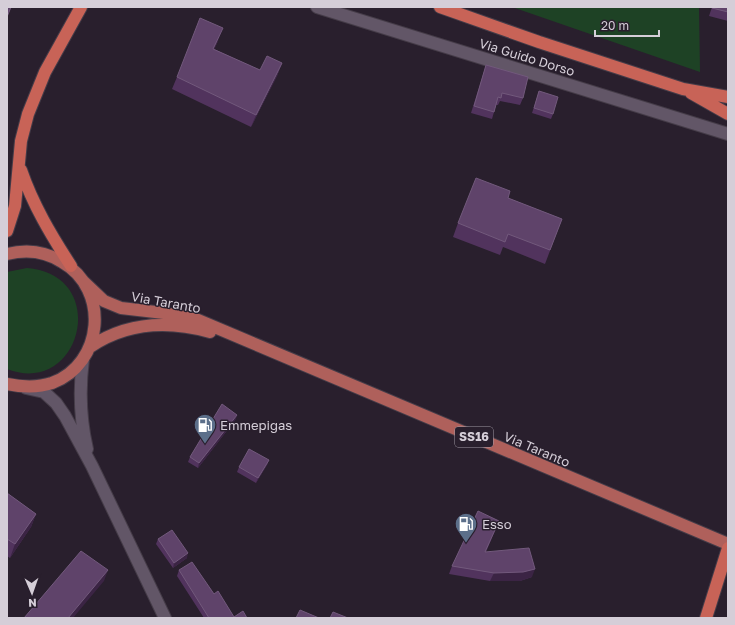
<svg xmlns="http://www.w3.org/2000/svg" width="735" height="625" viewBox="0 0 735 625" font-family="'Golos Text',sans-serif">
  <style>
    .green { fill: #1e4225 }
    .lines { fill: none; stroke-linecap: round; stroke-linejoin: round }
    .minor-casing { stroke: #453c48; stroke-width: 14 }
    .tertiary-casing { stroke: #453c48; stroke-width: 14 }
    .primary-casing { stroke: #453c48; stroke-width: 14 }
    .trunk-casing { stroke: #453c48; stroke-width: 14 }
    .minor { stroke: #625667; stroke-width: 12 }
    .tertiary { stroke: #625667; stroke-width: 12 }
    .primary { stroke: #af605b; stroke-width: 12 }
    .trunk { stroke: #c86357; stroke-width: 12 }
    .wall { fill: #51335d }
    .shaded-wall { fill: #3b2444 }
    .building { fill: #5f436a; stroke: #72597c }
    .labels { text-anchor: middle; stroke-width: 3; stroke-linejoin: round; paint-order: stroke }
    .shield { fill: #291f2d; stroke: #a19aa5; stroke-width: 1 }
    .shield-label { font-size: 12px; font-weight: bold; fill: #d5ced8 }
    .street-label { font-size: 13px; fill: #d5ced8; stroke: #291f2d }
    .poi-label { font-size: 13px; fill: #d5ced8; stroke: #291f2d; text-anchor: start }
  </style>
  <rect width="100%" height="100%" fill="#291f2d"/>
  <path class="green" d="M512,7h187l1,65z
    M27,268c85,7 54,130 -20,101v-97z"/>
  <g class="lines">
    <g class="minor-casing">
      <path id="minor" d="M317,7l411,127"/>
    </g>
    <g class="tertiary-casing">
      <path id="tertiary" d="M83,359c-4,31 -3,60 4,90
        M26,388l18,4 12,11 9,13 27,50 73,152"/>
    </g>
    <g class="primary-casing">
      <path id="primary" d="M7,254c20,-5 38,-3 55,8 48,27 42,102 -10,121 -15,5 -30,4 -45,1
        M84,282l20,19 17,7 43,5 34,7 530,224
        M90,347c37,-25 77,-27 120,-15"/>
    </g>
    <g class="trunk-casing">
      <path id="trunk" d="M440,7l99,35 144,47 45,8
        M691,93l37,21
        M21,170c12,35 30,65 50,96
        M7,231l8,-25 6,-65 7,-27 17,-42 36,-65
        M706,618l22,-70"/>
    </g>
    <use href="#minor" class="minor"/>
    <use href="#tertiary" class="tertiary"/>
    <use href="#primary" class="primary"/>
    <use href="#trunk" class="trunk"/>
  </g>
  <path class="wall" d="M712,7h16v14l-19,-5z
    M218,41l-4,8 46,21 22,-7 -5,13 -26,51 -79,-38 5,-12z
    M486,65l37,33 -3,7 -20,-4 -2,4h-2l-4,14 -21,-6z
    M539,91l14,23 -2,5 -19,-6z
    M508,198l54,21 -17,45 -42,-17 -3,8 -47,-18 5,-14z
    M236,419l-38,49 -10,-6 2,-5z
    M269,460l-2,5 -11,18 -19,-11 2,-5z
    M7,493l29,21 -5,13 -21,31 -3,-2z
    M499,521l-13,31 46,25 -12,4h-30l-41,-7 3,-8z
    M158,539l29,19 -14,10 -17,-24z
    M179,570l35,24 20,23 13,1h-43l-27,-42z"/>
  <path class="shaded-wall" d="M223,28l-5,13 -9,20 4,-12z
    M282,63l-5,13 -26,51 5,-12z
    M237,415l-1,4 -38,49 1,-5z
    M269,460l-2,5 -11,18 2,-5z
    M36,514l-5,13 -21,31 5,-14z
    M499,521l-3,8 -14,31 3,-8z
    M188,553l-1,5 -14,10 1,-5z
    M535,569l-3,8 -12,4h-30l4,-8z
    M108,570l-4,11 -31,37h-5z"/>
  <path class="building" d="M7,7h4l-4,10z
    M712,7h16v5l-16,-4z
    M200,18l23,10 -10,21 47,21 7,-14 15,7 -26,52 -79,-38z
    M486,65l42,12 -5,21 -21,-5 -1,5 -3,-1 -4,15 -20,-6z
    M539,91l19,6 -5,17 -19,-6z
    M476,178l34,13 -2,7 54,21 -12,31 -42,-16 -3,8 -47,-19z
    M222,404l15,11 -38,48 -9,-6z
    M249,449l20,11 -11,18 -19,-11z
    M7,493l29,21 -21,30 -8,-5z
    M478,511l21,10 -14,31 44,-4 6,21 -12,3 -29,1 -42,-7z
    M172,530l16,23 -14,10 -16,-24z
    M81,551l27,19 -40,48h-44z
    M192,562l22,32 4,-3 16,26 9,-6 4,7h-38l-30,-48z
    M300,610l19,8h-23z
    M333,612l15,6h-18z"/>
  <defs>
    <g id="fuel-pin" transform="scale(1.15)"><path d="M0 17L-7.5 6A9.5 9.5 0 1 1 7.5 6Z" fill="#5c6f8a" stroke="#291f2d"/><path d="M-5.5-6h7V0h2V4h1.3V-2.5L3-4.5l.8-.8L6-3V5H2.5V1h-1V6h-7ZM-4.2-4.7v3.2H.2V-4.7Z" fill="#fff"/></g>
  </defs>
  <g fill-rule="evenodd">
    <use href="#fuel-pin" x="205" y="425"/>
    <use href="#fuel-pin" x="466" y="524"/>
  </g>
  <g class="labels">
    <rect class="shield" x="455" y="427" width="38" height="20" rx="3"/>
    <g class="shield-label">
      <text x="474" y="441">SS16</text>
    </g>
    <g class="street-label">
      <text transform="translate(527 57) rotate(17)" y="5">Via Guido Dorso</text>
      <text transform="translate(166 302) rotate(10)" y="5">Via Taranto</text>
      <text transform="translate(537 449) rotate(23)" y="5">Via Taranto</text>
    </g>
    <g class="poi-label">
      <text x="220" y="430">Emmepigas</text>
      <text x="482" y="529">Esso</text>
    </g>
  </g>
  <rect width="735" height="625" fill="none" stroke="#d5ced8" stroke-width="16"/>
  <g transform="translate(32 593) rotate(178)" stroke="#291f2d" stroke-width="3" paint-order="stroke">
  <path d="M0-3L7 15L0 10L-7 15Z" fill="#d5ced8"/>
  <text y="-6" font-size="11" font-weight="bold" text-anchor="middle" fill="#d5ced8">N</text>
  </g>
  <path d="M595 30v6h64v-6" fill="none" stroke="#d5ced8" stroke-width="2"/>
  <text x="601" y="30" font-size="12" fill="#d5ced8" stroke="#291f2d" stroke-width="3" paint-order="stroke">20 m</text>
</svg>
